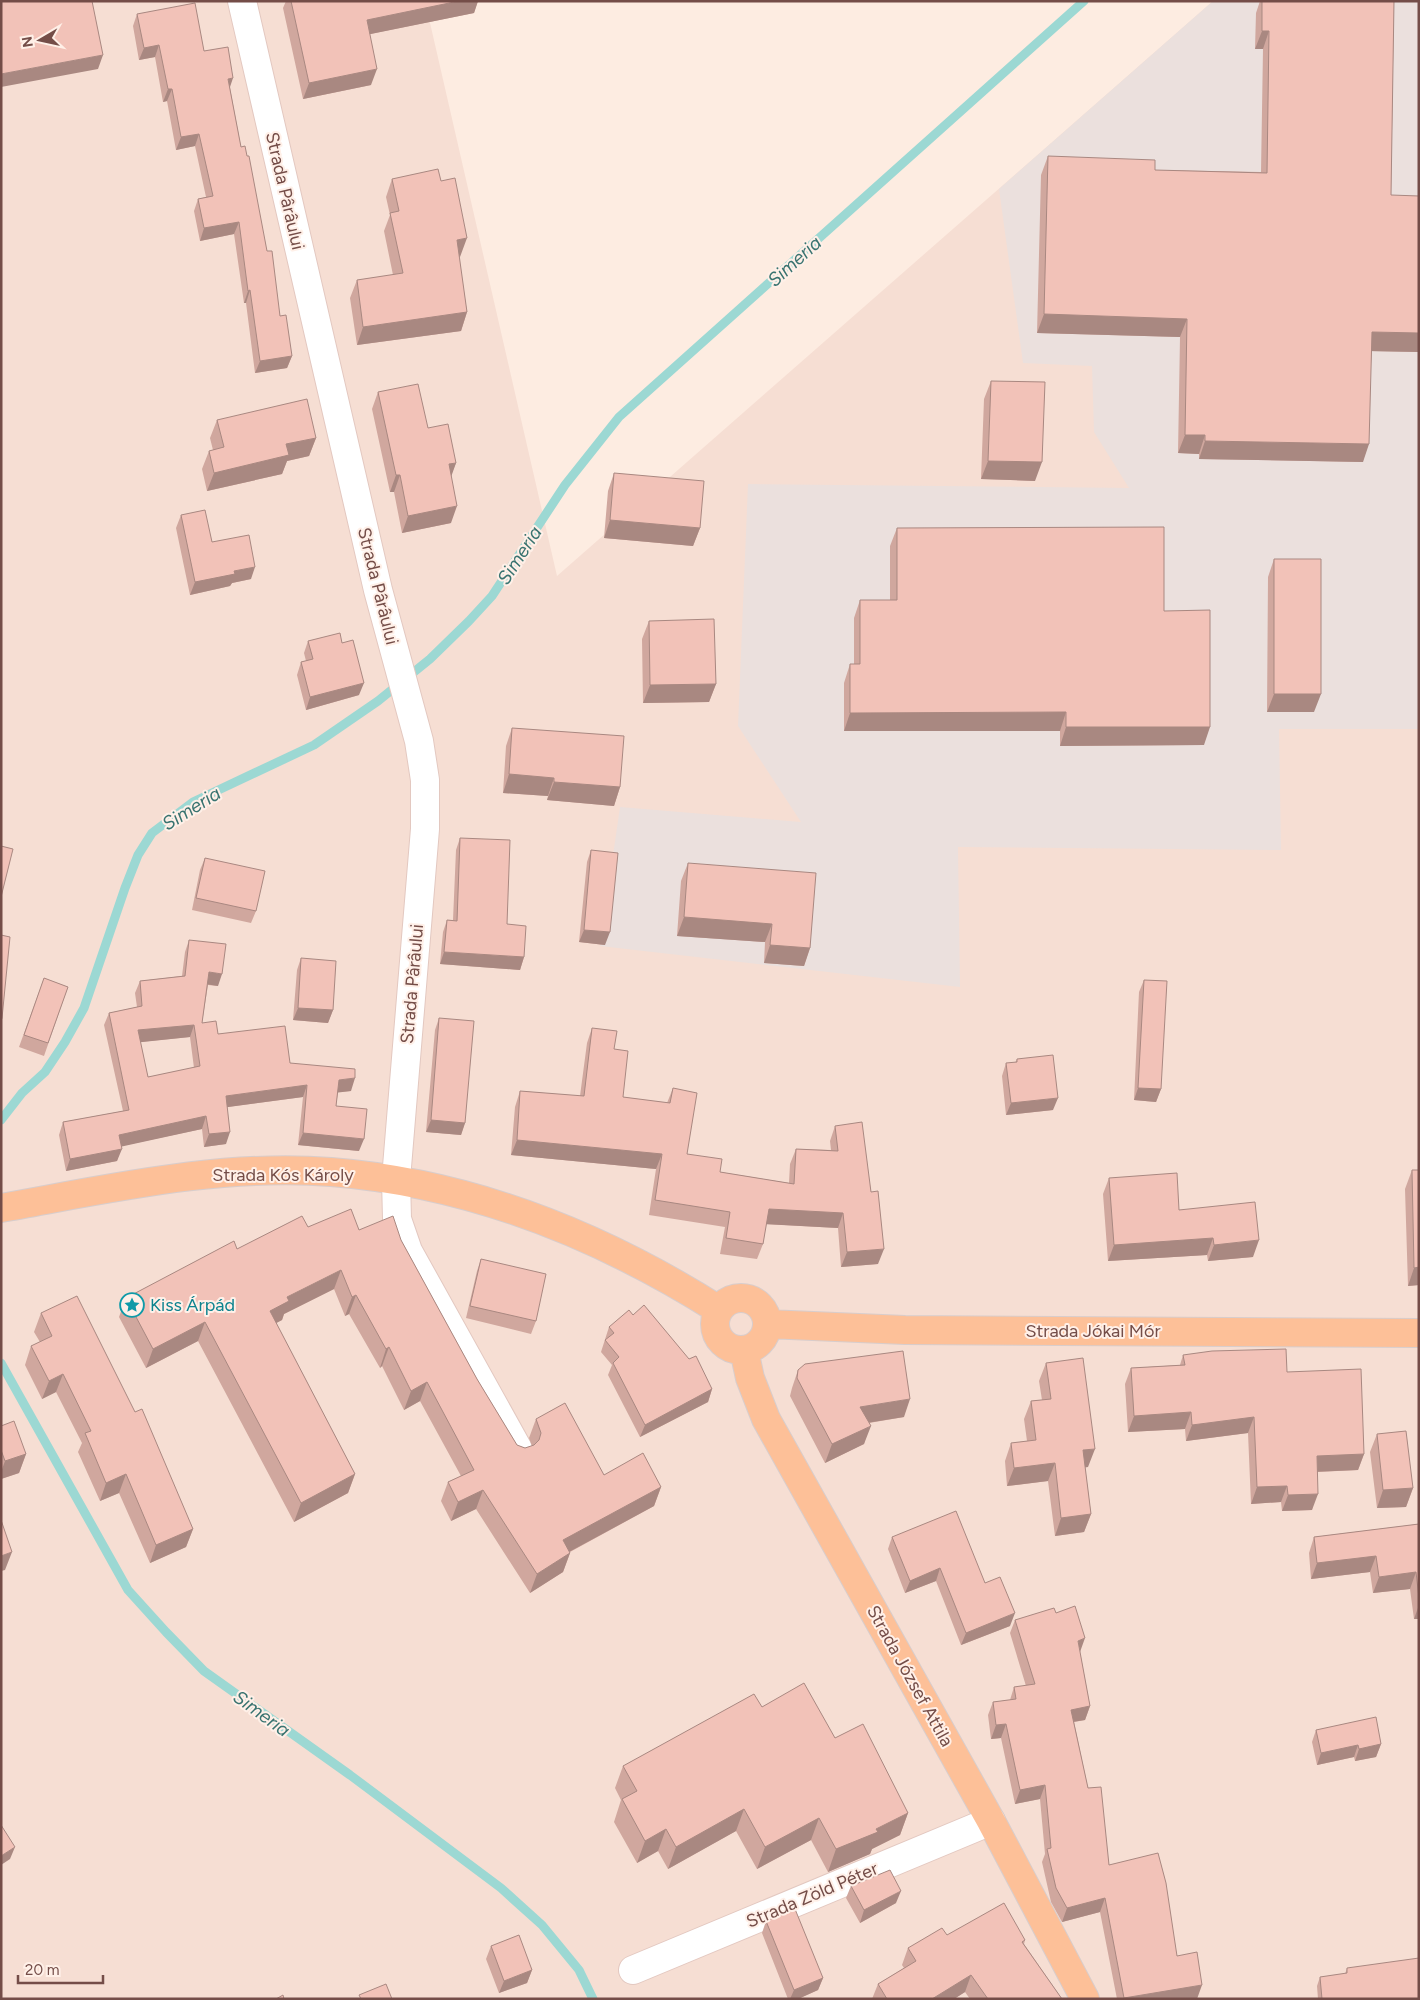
<svg xmlns="http://www.w3.org/2000/svg" width="1420" height="2000" viewBox="0 0 1420 2000" font-family="Figtree,sans-serif">
  <style>
    .residential { fill: #f6ded3 }
    .industrial { fill: #ebe0dd }
    .lines { fill: none; stroke-linecap: round; stroke-linejoin: round }
    .stream { stroke: #9cd8d3; stroke-width: 9 }
    .minor-casing { stroke: #e3c8c0; stroke-width: 30 }
    .major-casing { stroke: #d8cdcc; stroke-width: 30 }
    .minor { stroke: #fff; stroke-width: 28 }
    .major { stroke: #fdc098; stroke-width: 28 }
    .wall { fill: #d0a79e; fill-rule: evenodd }
    .shaded-wall { fill: #a98881 }
    .building { fill: #f2c2b8; stroke: #a98881; fill-rule: evenodd }
    .labels { text-anchor: middle; stroke-width: 4; stroke-linejoin: round; paint-order: stroke }
    .street-label { font-size: 18px; fill: #744d48; stroke: #fff0e8 }
    .culture-label { font-size: 18px; fill: #0d838f; stroke: #fff0e8; text-anchor: start }
    .water-label { font-size: 19px; font-style: italic; fill: #397370; stroke: #fff0e8 }
  </style>
  <rect width="100%" height="100%" fill="#fdece1"/>
  <path class="residential" d="M1,1h424l132,575 656,-575h206v1998h-1418z"/>
  <path class="industrial" d="M1213,1h206v728h-140l2,121 -323,-3 2,140 -360,-41 20,-139 181,15 -63,-96 10,-242 381,4 -35,-56 -2,-66 -69,-3 -24,-174z"/>
  <g class="lines">
    <path class="stream" d="M1,1120l21,-27 23,-21 20,-30 19,-34 41,-120 13,-33 14,-22 41,-31 121,-57 64,-44 52,-42 39,-38 23,-25 73,-111 54,-68 465,-416
      M1,1363l127,227 38,42 38,39 146,104 151,113 41,37 37,45 14,29"/>
    <g class="minor-casing">
      <path id="minor" d="M242,1l136,589 41,151 6,39v49l-29,350 1,40 11,32 110,198
        M633,1970l358,-149"/>
    </g>
    <g class="major-casing">
      <path id="major" d="M1,1208c107,-19 222,-45 330,-36 140,11 271,64 388,138
        M715 1324a26 26 0 1 1 52 0a26 26 0 1 1-52 0Z
        M767,1324l138,6 514,3
        M744,1350l6,28 16,41 225,402 94,178"/>
    </g>
    <use href="#minor" class="minor"/>
    <use href="#major" class="major"/>
  </g>
  <path class="wall" d="M286,1h192l-4,12 -104,21 1,51 -68,14 -20,-91z
    M1260,1h134l-3,194 28,157 -47,-1 -9,111 -164,-3v-5l-21,-1 2,-116 -143,-4 4,-158 7,-19 107,14 106,2 2,-123h-8l1,-36z
    M137,14l67,37 26,37 11,59 26,104 13,65 12,40 -5,12 -32,5 -9,-70h-2l-10,-69 -34,7 -6,-30 4,-12 8,-2 -11,-51 -19,4 -9,-49 -4,1 -8,-45 -16,3 -6,-34z
    M392,179l49,2 19,76h-1l8,55 -6,19 -104,14 -7,-47 7,-18 36,-5 -9,-44 6,-16 -4,-18z
    M991,381l44,100 -54,-2 3,-80z
    M378,392l50,36 28,35 -5,12v48l-49,10 -8,-41h-4l-18,-83z
    M217,420l99,18 -7,18 -22,5 -5,13 -75,17 -5,-22 7,-18 4,-1 -3,-12z
    M614,473l86,55 -7,18 -89,-8 4,-47z
    M181,515l31,27 39,37 -19,4 -2,3 -40,9 -14,-67z
    M897,528l267,83 40,134 -144,1v-15h-216v-48l6,-19h4v-46l6,-18h30v-54z
    M1274,559l40,153h-47l1,-135z
    M649,621l67,63 -7,18 -66,1 -1,-64z
    M308,641l51,54 -53,15 -9,-35 4,-13 5,-1 -2,-8z
    M512,728l108,59 -6,19 -67,-6 1,-4 -45,-3 3,-47z
    M460,838l64,119 -4,13 -80,-6 3,-32 4,-12h6l3,-70z
    M591,850l14,95 -26,-3 8,-80z
    M205,858l51,53 -5,12 -59,-13 8,-40z
    M688,863l122,85 -6,18 -40,-3 1,-21 -88,-6 4,-55z
    M189,940l29,46 -10,-1 -6,38 16,11 72,29 61,28 -13,1 -2,14 23,45 -61,-6 5,-48 -76,10 -1,37 -22,3 -2,-18 -81,17 -4,15 -51,10 -7,-36 4,-13 60,-11 -19,-86 5,-12 28,-6 -2,-14 5,-12 42,-5 3,-24zM190,1037l4,31 -46,9 -8,-35z
    M301,958l32,52 -5,13 -35,-3 4,-50z
    M44,978l24,9 -24,69 -25,-9z
    M1144,980l17,109 -5,13 -22,-2 5,-108z
    M439,1018l26,105 -4,12 -35,-3 9,-102z
    M592,1028l22,21 9,48 44,6 6,-15 14,66 33,18 69,11 1,-19 6,-15 35,1 -1,-9 5,-15 43,138 -37,3 -3,-39 -72,-4 -3,20 -6,15 -37,-5 5,-27 -76,-12 7,-46 -145,-14 4,-48 5,-16 60,5 7,-53z
    M1017,1059l36,51 -47,5 -4,-39 4,-13h9z
    M1412,1170l7,115 -11,1 -3,-97z
    M1109,1178l70,32 74,47 -45,4 -1,-6 -99,6 -5,-67z
    M308,1227l51,3 42,10 76,139 40,66 8,3 7,-2 -3,-8 7,-19 68,56 57,12 -7,19 -84,46v1l-7,19 -33,21 -54,-84 -25,12 -10,-20 7,-19 13,-6 -41,-75 -16,9 -22,-44 -2,2 -31,-54 -4,2 -11,-27 -50,25 -2,6 -6,3 79,151 -7,19 -54,29 -96,-181 -52,27 -27,-51 7,-19 111,-49z
    M481,1259l55,62 -5,13 -65,-16 11,-47z
    M41,1313l152,216 -7,18 -36,16 -31,-70 -19,8 -22,-49 4,-9 -26,-51 -14,7 -17,-34 6,-19 9,-4 -6,-10z
    M633,1315l79,74 -4,13 -68,35 -32,-62 4,-10 -11,-13 8,-25z
    M1183,1355l104,17 77,82 -6,16 -41,2 -5,38 -30,1 -1,-9 -30,2 -3,-71 -62,8 -1,-12 -57,3 -3,-48 6,-16 49,-3z
    M1046,1363l42,104h-3l6,47 -7,18 -29,4 -7,-55 -41,5 -2,-25 6,-18 16,-2 -3,-22 7,-18 11,-1 -3,-19z
    M798,1370l106,47 -35,6 -5,21 -39,19 -35,-67 2,-8z
    M1,1426l25,28 -7,19 -18,6z
    M1377,1434l36,54 -7,19 -29,1 -7,-56z
    M1419,1524v95h-5l-4,-30 -37,4 -3,-21 -59,7 -2,-26 5,-16z
    M892,1537l93,46 25,43 -49,19 -25,-64 -31,12 -17,-44z
    M1056,1613l24,39 10,54 -5,14 -11,2 14,66 21,77 68,91 20,43h-80l-17,-87 -38,10 -11,-20 -9,-40 3,-8 -5,-55 -25,5 -14,-66 -10,1 -3,-24 5,-13 17,-2 4,-13 12,-1 -16,-53 5,-13z
    M762,1707l73,31 73,75 -8,22 -28,14 -2,5 -42,18 -17,-32 -54,29 -21,-38 -68,38 -10,-18 -21,12 -23,-41 7,-22 -6,-12 8,-22z
    M1316,1730l65,14 -5,13 -21,4 -1,-4 -37,8 -5,-23z
    M851,1886l45,17 -36,20 -14,-25z
    M766,1921l57,57 -5,12 -20,9h-10l-26,-66z
    M947,1935l78,5 -1,4 38,55h-92l-5,-7 -11,7h-82l6,-15 26,-16 -2,-3 6,-17z
    M491,1946l41,24 -5,13 -28,10 -13,-34z
    M1347,1968l72,31h-101l-1,-13 3,-9 25,-3z"/>
  <path class="shaded-wall" d="M459,1h19l-4,12 -113,23 6,-16z
    M1262,31h7l-6,18h-8z
    M159,45l-4,12 -16,3 5,-12z
    M103,55l-5,14 -97,18v-13z
    M377,69l-6,16 -68,14 6,-16z
    M233,78l-4,12 -1,-11z
    M168,89h4l-5,12 -4,1z
    M199,134l-4,12 -19,4 5,-13z
    M239,222l-5,12 -34,7 4,-13z
    M467,238l-7,19 -9,2 6,-19z
    M250,290l-4,13h-2l4,-12z
    M467,312l-6,19 -104,14 6,-18z
    M1044,314l143,5 -7,18 -143,-4z
    M1372,332l47,1v19l-54,-1z
    M292,356l-5,12 -32,5 5,-12z
    M1185,435h20l-6,19 -21,-1z
    M316,438l-7,18 -22,5 -5,13 -75,17 7,-18 72,-29z
    M1205,441l164,3 -6,18 -164,-3z
    M988,461l54,1 -7,19 -54,-2z
    M456,463l-6,17 -1,-16z
    M396,475h4l-6,17h-4z
    M457,506l-6,17 -49,10 6,-17z
    M610,520l90,8 -7,18 -89,-8z
    M255,567l-4,12 -19,4 -2,3 -40,9 5,-13 39,-11z
    M364,683l-5,12 -53,15 4,-13z
    M716,684l-7,18 -66,1 7,-18z
    M1274,694h47l-7,18h-47z
    M1066,712l-6,19h-216l6,-18z
    M1066,727h144l-6,18 -144,1z
    M509,774l45,4 -6,18 -45,-3z
    M554,782l66,5 -6,19 -67,-6z
    M684,917l88,7 -7,18 -88,-6z
    M584,930l26,2 -5,13 -26,-3z
    M770,945l40,3 -6,18 -40,-3z
    M444,952l80,5 -4,13 -80,-6z
    M209,972l13,2 -4,12 -13,-2z
    M298,1008l35,2 -5,13 -35,-3z
    M194,1025l-4,12 -57,6 5,-13z
    M355,1078l-4,13 -17,2 5,-13z
    M307,1085l-4,12 -82,11 5,-12z
    M1138,1088l23,1 -5,13 -22,-2z
    M1058,1098l-5,12 -47,5 5,-12z
    M206,1116l-4,13 -87,19 4,-13z
    M431,1120l34,3 -4,12 -35,-3z
    M230,1132l-4,12 -22,3 5,-13z
    M303,1133l61,6 -5,12 -61,-6z
    M517,1140l145,14 -6,15 -145,-14z
    M122,1149l-5,12 -51,10 4,-12z
    M769,1209l74,4 -5,15 -75,-4z
    M1213,1238l-6,17 -99,6 6,-16z
    M1259,1240l-6,17 -45,4 6,-16z
    M884,1249l-6,15 -37,3 6,-15z
    M1419,1267v18l-11,1 6,-18z
    M341,1270l-7,19 -50,25 -2,6 -19,10 7,-19 17,-14z
    M356,1295l-7,19 -4,2 7,-19z
    M205,1322l-7,19 -52,27 7,-19z
    M389,1347l-7,19 -2,2 6,-19z
    M63,1374l-7,18 -14,7 7,-18z
    M427,1382l-7,19 -16,9 7,-19z
    M712,1389l-4,13 -68,35 5,-12z
    M910,1399l-6,18 -50,8 6,-18z
    M1191,1412l-6,17 -57,3 6,-16z
    M1254,1417l-6,16 -62,8 6,-16z
    M871,1426l-7,18 -39,19 7,-19z
    M1095,1449l-7,18 -12,2 7,-19z
    M26,1454l-7,19 -18,6v-7l4,-11z
    M1364,1454l-6,16 -47,2 6,-16z
    M1055,1463l-7,18 -41,5 7,-18z
    M126,1474l-7,19 -19,8 6,-18z
    M355,1474l-7,19 -54,29 7,-19z
    M1287,1486l-6,16 -30,2 6,-17z
    M661,1487l-7,19 -98,53 7,-19z
    M1413,1488l-7,19 -29,1 6,-18z
    M483,1490l-7,19 -25,12 7,-19z
    M1318,1494l-6,16 -30,1 6,-16z
    M1091,1514l-7,18 -29,4 6,-18z
    M193,1529l-7,18 -36,16 6,-18z
    M12,1552l-7,18 -4,1v-15z
    M570,1553l-7,19 -33,21 7,-19z
    M1376,1556l-6,16 -59,7 6,-16z
    M940,1568l-4,13 -31,12 5,-12z
    M1416,1572l-6,17 -37,4 6,-16z
    M1419,1605v14h-5z
    M1015,1613l-5,13 -49,19 5,-12z
    M1085,1638l-5,14 -2,-11z
    M1090,1706l-5,14 -19,3 5,-13z
    M1006,1724l-5,14 -10,1 5,-14z
    M1381,1744l-5,13 -21,4 4,-12z
    M1358,1745l-4,12 -37,8 4,-12z
    M1045,1785l-5,14 -25,5 5,-14z
    M744,1809l-8,22 -68,38 8,-22z
    M908,1813l-8,22 -28,14 -2,5 -42,18 8,-23z
    M819,1818l-8,22 -54,29 8,-22z
    M666,1829l-8,22 -21,12 8,-22z
    M15,1847l-5,12 -9,6v-9z
    M901,1891l-5,12 -36,20 4,-13z
    M1105,1898l-5,14 -38,10 5,-14z
    M532,1970l-5,13 -28,10 5,-12z
    M971,1975l-6,17 -11,7h-22z
    M823,1978l-5,12 -20,9h-8l4,-9z
    M1202,1985l-5,14h-73v-1z"/>
  <path class="building" d="M1,1h91l11,54 -102,19z
    M291,1h168l-92,19 10,49 -68,14z
    M1262,1h132l-3,194 28,1v137l-47,-1 -3,112 -164,-3v-6h-20l2,-116 -143,-5 4,-158 107,4v10l112,3 2,-142h-7z
    M195,3l9,48 24,-4 5,31 -5,1 13,68 4,-1 2,10h2l18,95h5l8,65 6,-1 6,41 -32,5 -10,-71 -2,1 -9,-69 -35,6 -6,-29 15,-3 -14,-62 -18,3 -9,-48h-4l-9,-44 -15,3 -7,-34z
    M438,169l3,12 14,-3 12,60 -10,2 10,72 -104,15 -6,-47 46,-7 -13,-60 9,-2 -7,-32z
    M991,381l54,1 -3,80 -54,-1z
    M418,384l10,44 20,-4 8,39 -7,1 8,42 -49,10 -8,-41h-4l-18,-83z
    M307,399l9,39 -30,6 3,11 -75,18 -5,-22 15,-4 -7,-27z
    M614,473l90,8 -4,47 -90,-8z
    M205,510l7,32 37,-7 6,32 -21,4 1,3 -40,8 -14,-67z
    M1164,527v84l46,-1v117h-144v-15l-216,1v-49h10v-64h37v-72z
    M1274,559h47v135h-47z
    M714,619l2,65 -66,1 -1,-64z
    M340,633l2,10 11,-3 11,43 -54,14 -9,-35 12,-3 -5,-18z
    M512,728l112,8 -4,51 -66,-5v-4l-45,-4z
    M460,838l50,2 -3,84 19,2 -2,31 -80,-5 3,-32 10,1z
    M1,846l12,3 -12,48z
    M591,850l27,3 -8,79 -26,-2z
    M205,858l60,13 -9,40 -60,-13z
    M688,863l128,10 -6,75 -40,-3 2,-21 -88,-7z
    M1,935l9,2 -8,81 -1,3z
    M189,940l37,4 -4,30 -13,-2 -7,51 14,-2 2,13 67,-8 5,37 65,6v9l-16,2 -3,26 31,3 -3,30 -61,-6 4,-48 -81,11 4,36 -21,2 -3,-18 -87,19 3,14 -52,10 -7,-37 66,-12 -20,-97 33,-7 -2,-25 45,-5zM194,1025l6,41 -52,11 -10,-47z
    M301,958l35,3 -3,49 -35,-2z
    M44,978l24,9 -20,56 -24,-8z
    M1144,980l23,1 -6,108 -23,-1z
    M439,1018l35,3 -9,102 -34,-3z
    M592,1028l25,3 -3,18 14,2 -5,46 47,6 3,-15 24,5 -10,61 35,5 -2,13 74,12 2,-35 42,2 -3,-25 27,-4 9,70 7,-1 6,58 -37,3 -4,-39 -74,-4 -6,35 -37,-6 4,-26 -75,-12 7,-46 -145,-14 3,-49 64,5z
    M1053,1055l5,43 -47,5 -5,-40 11,-1v-3z
    M1412,1170h7v97l-5,1z
    M1177,1173l2,37 76,-8 4,38 -45,5 -1,-7 -99,7 -5,-67z
    M351,1209l8,21 34,-14 8,24 76,139 40,66 8,3 9,-3 5,-5 2,-7 -5,-14 29,-16 39,72 39,-22 18,34 -98,53 7,13 -33,21 -54,-84 -25,12 -10,-20 26,-12 -47,-88 -16,9 -22,-44 -3,2 -30,-54 -4,2 -11,-27 -54,27 2,4 -19,10 85,163 -54,29 -96,-181 -52,27 -27,-51 108,-57 3,8 65,-33 6,11z
    M481,1259l65,15 -10,47 -66,-15z
    M77,1296l58,116 7,-3 51,120 -37,16 -30,-71 -20,9 -21,-50 6,-2 -28,-57 -14,7 -18,-35 21,-10 -11,-23z
    M644,1305l45,54 7,-3 16,33 -67,36 -32,-62 6,-6 -14,-17 9,-7 -5,-6 20,-17 4,5z
    M1286,1349l1,23 74,-3 3,85 -47,2 1,38 -30,1 -1,-9 -30,1 -3,-70 -62,8 -1,-13 -57,4 -3,-48 54,-3 -2,-10 29,-4z
    M903,1351l7,48 -50,8 11,19 -39,18 -35,-66 1,-8 7,-6z
    M1083,1358l12,91 -12,1 8,64 -30,4 -6,-55 -41,5 -3,-25 25,-3 -5,-39 20,-2 -5,-36z
    M14,1421l12,33 -21,7 -4,-11v-24z
    M1406,1431l7,57 -30,2 -6,-56z
    M956,1511l29,72 15,-6 15,36 -49,20 -26,-65 -30,13 -18,-44z
    M1,1520l11,32 -11,4z
    M1419,1524v74l-3,-26 -37,5 -3,-21 -59,7 -3,-26z
    M1075,1606l10,32 -7,3 12,65 -19,4 17,78 13,-1 8,78 49,-12 8,30 11,73 20,-4 5,33 -78,13 -19,-100 -38,10 -11,-20 -9,-39 4,-1 -6,-63 -25,5 -14,-66 -10,1 -3,-23 23,-3 -2,-12 21,-3 -20,-64 39,-12 2,5z
    M804,1683l31,55 28,-14 45,89 -32,16 2,3 -42,17 -17,-31 -54,29 -21,-38 -68,38 -10,-18 -21,12 -23,-42 15,-8 -14,-25 131,-72 8,13z
    M1376,1717l5,27 -22,5 -1,-4 -37,8 -5,-23z
    M1,1825l14,22 -14,9z
    M890,1870l11,21 -37,19 -13,-24z
    M1004,1903l21,37 -3,2 40,57h-74l-17,-24 -39,24h-45l-9,-15 38,-23 -8,-13 34,-20 5,7z
    M795,1909l28,69 -29,12 -28,-69z
    M519,1935l13,35 -28,11 -13,-35z
    M1419,1958v41h-97l-2,-22 27,-4v-5z
    M386,1984l6,15h-31l-2,-4z
    M283,1995l1,4h-8z"/>
  <defs>
    <g id="sight-ring" transform="scale(1.25)"><circle r="9.5" fill="#fff0e8" stroke="#0f9aa8" stroke-width="1.5"/><path d="M0-6L1.8-2.2L6-1.7L2.9 1.2L3.7 5.4L0 3.3L-3.7 5.4L-2.9 1.2L-6-1.7L-1.8-2.2Z" fill="#0f9aa8"/></g>
  </defs>
  <g fill-rule="evenodd">
    <use href="#sight-ring" x="132" y="1305"/>
  </g>
  <g class="labels">
    <g class="street-label">
      <text transform="translate(285 191) rotate(77)" y="6">Strada Pârâului</text>
      <text transform="translate(378 586) rotate(76)" y="6">Strada Pârâului</text>
      <text transform="translate(412 984) rotate(-85)" y="6">Strada Pârâului</text>
      <text x="283" y="1181">Strada Kós Károly</text>
      <text x="1093" y="1337">Strada Jókai Mór</text>
      <text transform="translate(910 1676) rotate(61)" y="6">Strada József Attila</text>
      <text transform="translate(812 1895) rotate(-23)" y="6">Strada Zöld Péter</text>
    </g>
    <g class="culture-label">
      <text x="150" y="1311">Kiss Árpád</text>
    </g>
    <g class="water-label">
      <text transform="translate(794 261) rotate(-42)" y="7">Simeria</text>
      <text transform="translate(519 555) rotate(-57)" y="7">Simeria</text>
      <text transform="translate(191 808) rotate(-32)" y="7">Simeria</text>
      <text transform="translate(262 1713) rotate(36)" y="7">Simeria</text>
    </g>
  </g>
  <rect width="1420" height="2000" fill="none" stroke="#744d48" stroke-width="5"/>
  <g transform="translate(40 40) rotate(261)" stroke="#fff0e8" stroke-width="4" paint-order="stroke">
  <path d="M0-4L9 19L0 12L-9 19Z" fill="#744d48"/>
  <text y="-8" font-size="14" font-weight="bold" text-anchor="middle" fill="#744d48">N</text>
  </g>
  <path d="M18 1975v8h85v-8" fill="none" stroke="#744d48" stroke-width="2.5"/>
  <text x="25" y="1975" font-size="15" fill="#744d48" stroke="#fff0e8" stroke-width="4" paint-order="stroke">20 m</text>
</svg>
